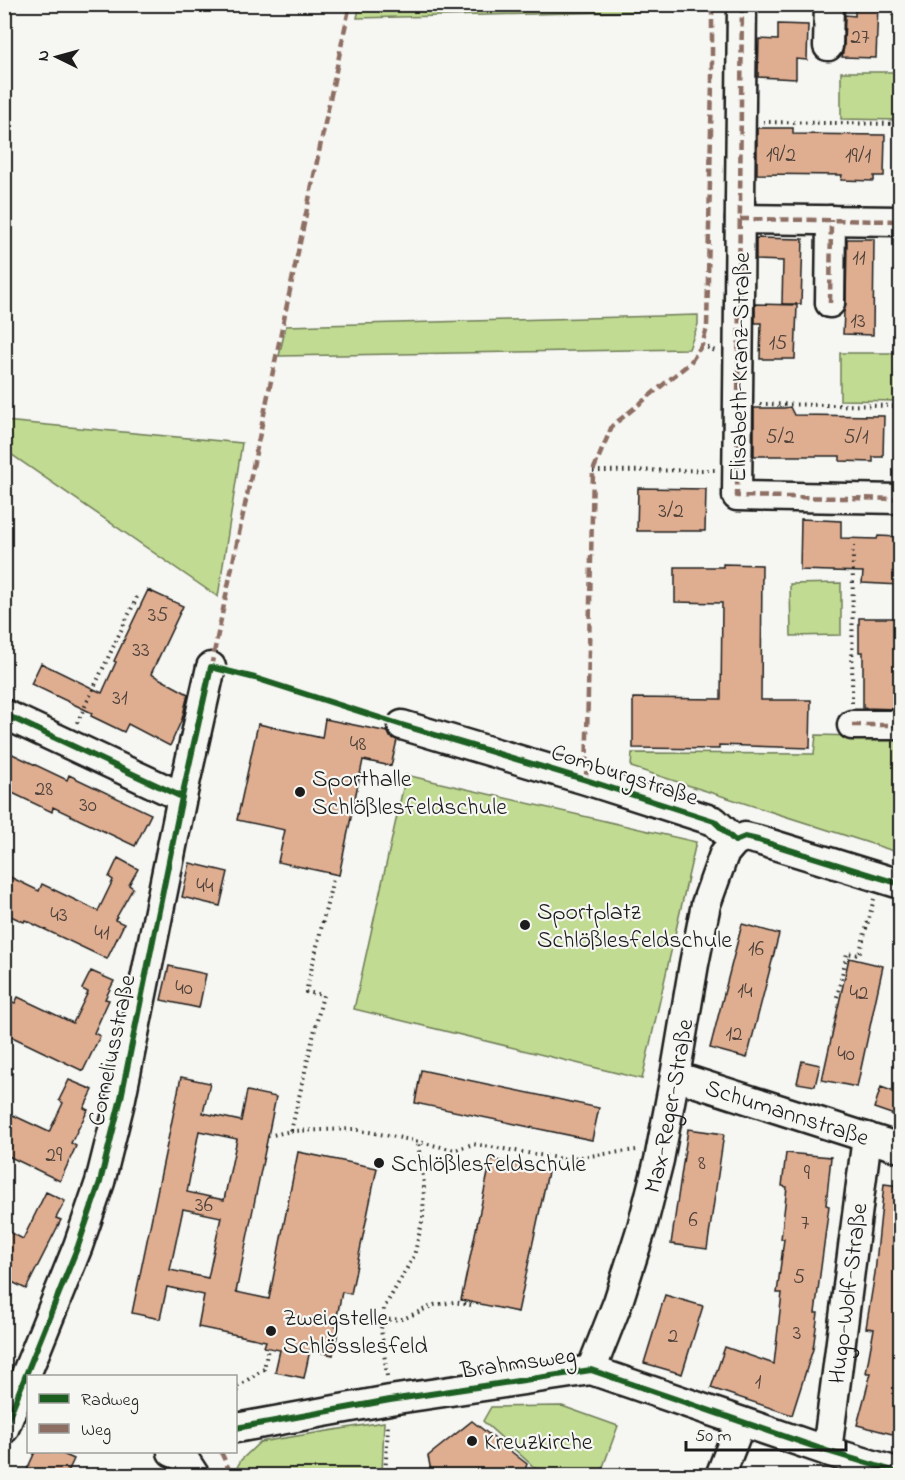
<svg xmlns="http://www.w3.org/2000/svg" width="905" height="1480" viewBox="0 0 905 1480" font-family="'Indie Flower',sans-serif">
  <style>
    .green { fill: #c1db92; stroke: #6e7c57; stroke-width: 1.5 }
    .building { fill: #dfae91; stroke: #1c1c1c; stroke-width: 1.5; fill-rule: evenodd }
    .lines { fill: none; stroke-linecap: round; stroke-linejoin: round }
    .minor-casing { stroke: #1c1c1c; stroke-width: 33 }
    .path { stroke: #1c1c1c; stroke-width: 4; stroke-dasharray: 1.5 4.5; stroke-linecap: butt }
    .minor { stroke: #f6f6f2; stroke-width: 28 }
    .quiet { stroke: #8d6e63; stroke-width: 4.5; stroke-dasharray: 9 4.5; stroke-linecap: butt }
    .cycleway-casing { stroke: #f6f6f2; stroke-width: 10 }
    .cycleway { stroke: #1b5e20; stroke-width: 6 }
    .poi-dot { fill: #1c1c1c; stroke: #f6f6f2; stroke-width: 2 }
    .labels { text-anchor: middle; stroke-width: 4.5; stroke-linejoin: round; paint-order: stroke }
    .number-label { font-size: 21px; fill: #4d4039 }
    .street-label { font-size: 24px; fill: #1c1c1c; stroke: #f6f6f2 }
    .poi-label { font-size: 24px; fill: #1c1c1c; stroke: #f6f6f2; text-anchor: start }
  </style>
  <rect width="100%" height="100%" fill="#f6f6f2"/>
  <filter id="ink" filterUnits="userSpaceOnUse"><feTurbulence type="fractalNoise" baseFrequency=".0167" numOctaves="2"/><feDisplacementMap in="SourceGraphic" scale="12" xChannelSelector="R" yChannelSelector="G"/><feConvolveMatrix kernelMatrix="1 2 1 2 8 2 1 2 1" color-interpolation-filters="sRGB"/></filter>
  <g filter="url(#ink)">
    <path class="green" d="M360,4h341v6l-344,8z
      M841,72h59v48l-59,-1z
      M698,315v9l-9,25 -410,7 7,-30z
      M840,353h60v48l-60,-1z
      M4,421l238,22 -24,154 -213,-147z
      M841,583v52l-50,1 -1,-52z
      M816,735l84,2v116l-269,-86 1,-14 182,1z
      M406,775l290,67 -54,237 -288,-70z
      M562,1406l56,20 -18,49h-39l-26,-7 -52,-47 8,-14z
      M384,1422l-2,53h-149l8,-15 19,-18z"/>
    <path class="building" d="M855,4h23l-2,54 -34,-1 2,-11 1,-31 10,1z
      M778,24l30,1 -1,35 -11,-1v20l-38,-2 1,-38 19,1z
      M757,128h36v6l92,1 -1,41h-10v5l-33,-1 1,-5 -85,-1z
      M756,238l47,1 -2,65h-19l1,-43 -27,-1z
      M847,239h27l-1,96 -30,-1 1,-22 2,-9z
      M755,304l42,1 -2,54h-35l1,-36h-6z
      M790,407l4,8 90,1 -1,41h-10v5l-33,-1v-5h-86v-48h30z
      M638,488l68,1 -1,42h-68z
      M801,519l40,2v17l36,1 1,-3 22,1v48l-38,-2 1,-11 -63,-2z
      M723,564l39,1 -1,135h50l-1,48 -91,-3v4l-86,-1v-50l88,1 1,-96 -47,-1v-35h48z
      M148,590l35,16 -32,68 37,20 -6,25 -12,27 -42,-22 -4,8 -33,-16 1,-3 -61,-29 10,-21 61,30 14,-31 -2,-1z
      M859,618h41v91l-37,-1v-56h-4z
      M325,719l63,13 2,5 7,3 -6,26 -28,-6 -24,115 -61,-13 7,-32 -48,-10 21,-96 64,14z
      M4,750l63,30 2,-5 82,39 -16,32 -82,-39 -1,5 -48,-23z
      M118,858l20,11 -9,16 4,3 -18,32 9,4 -17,35 -82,-39 -1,2 -20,-9v-39l35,17 3,-7 56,27 15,-31 -4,-3z
      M190,863l38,9 -8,34 -38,-9z
      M742,924l37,10 -32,124 -37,-10z
      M849,958l34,8 -26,121 -35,-7z
      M169,966l37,8 -7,34 -38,-8z
      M91,971l23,10 -9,18 4,1 -15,33 6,3 -17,35 -79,-38v-35l11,5 3,-6 55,26 15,-31 -6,-3z
      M802,1061l18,4 -5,21 -18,-3z
      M421,1070l178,38 -7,32 -177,-37z
      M181,1077l29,6 -7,30 38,8 6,-30 29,6 -40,195 33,7 29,-147 79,16 -26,126 -9,-2 -7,34 4,1 -6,28 -23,-5 -6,28 -29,-6 5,-22 -16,-3 2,-6 -68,-14 6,-32 -37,-8 -7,32 -28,-6zM199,1131l38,8 -13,61 -37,-8zM183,1209l38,8 -13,61 -38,-8z
      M69,1080l24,10 -9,18 4,2 -17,33 5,3 -16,35 -56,-27v-43l45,21 14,-29 -4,-3z
      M881,1087l19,7v23l-26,-9z
      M688,1129l36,5 -17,115 -36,-5z
      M786,1153l45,4 -5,48 3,1 -14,107h3l-5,36 -21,66 -81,-27 14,-41 49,17 8,-71h-5l7,-54h-3l6,-52 -5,-1z
      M491,1159l57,13 -30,140 -57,-12z
      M884,1184l16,2v250l-43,-11 14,-52h-5l8,-44 -8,-1 9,-55z
      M46,1192l19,9 -9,17 5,2 -35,69 -22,-11v-49l19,10z
      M665,1295l38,11 -21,68 -38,-11z
      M472,1421l55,43 -4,12h-91l-4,-20z
      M35,1452h23l16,7 -8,17h-42z"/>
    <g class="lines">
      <g class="minor-casing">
        <g id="minor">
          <path d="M742,4l-5,492 163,3"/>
          <path d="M828,46l1,-42"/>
          <path d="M740,219l160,2"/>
          <path d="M830,303l1,-83"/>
          <path d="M4,714l178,83"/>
          <path d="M402,725l184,55 128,41 21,20"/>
          <path d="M852,725h48"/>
          <path d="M735,841l10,-4 13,3 142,44"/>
          <path id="s1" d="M675,1076l225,72"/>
          <path id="s2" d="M591,1370l27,-68 24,-75 17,-67 16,-84 19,-112 12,-60 18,-50 11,-13"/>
          <path d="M236,1428l154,-28 201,-30 236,81 73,22"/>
          <path d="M4,1429l74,-183 22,-64 21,-84 61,-301 29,-130"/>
          <path id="s3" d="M827,1451l40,-314"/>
          <path d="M172,1452l10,4 13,20"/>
          <path d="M720,1476l21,-54"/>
        </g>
      </g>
      <path class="path" d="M763,122l137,2
        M702,345l13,6
        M760,404l140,2
        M593,471l122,-1
        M235,673l144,45
        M852,703l1,-157
        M77,723l61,-128
        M837,997l10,-44 12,2 15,-56
        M291,1131l32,-136 -17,-3 27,-113
        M268,1136l23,-5 62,-2 48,9 54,12 18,-6 91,15 72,-9
        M383,1320l20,-1 31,-14 20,-3 17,3
        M387,1376l-6,-47 3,-21 30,-52 9,-38 1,-34 -6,-41
        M236,1404l1,-17 27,-18 4,-21
        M385,1476l3,-51"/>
      <use href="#minor" class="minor"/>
      <path class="quiet" d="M742,4l-5,492 163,3
        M740,219l160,2
        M830,303l1,-83
        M211,667l139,-663
        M852,725h48
        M586,780l7,-309 19,-45 78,-63 12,-18 5,-17 5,-248v-76
        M221,1452l11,24"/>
      <g class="cycleway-casing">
        <path id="cycleway" d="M4,714l178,83
          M236,1428l154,-28 201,-30 236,81 73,22
          M4,1429l74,-183 22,-64 21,-84 61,-301 29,-130 44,11 147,47 184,55 128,41 21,20 10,-4 13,3 142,44"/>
      </g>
      <use href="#cycleway" class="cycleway"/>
    </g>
  </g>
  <g class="poi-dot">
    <circle cx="300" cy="792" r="6"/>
    <circle cx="525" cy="925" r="6"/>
    <circle cx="379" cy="1163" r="6"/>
    <circle cx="271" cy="1331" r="6"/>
    <circle cx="472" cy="1441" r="6"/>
  </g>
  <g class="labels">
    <g class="number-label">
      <text x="860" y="43">27</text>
      <text x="781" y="161">19/2</text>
      <text x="858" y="162">19/1</text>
      <text x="859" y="264">11</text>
      <text x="858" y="327">13</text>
      <text x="778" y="349">15</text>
      <text x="780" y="443">5/2</text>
      <text x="856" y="443">5/1</text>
      <text x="671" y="517">3/2</text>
      <text x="158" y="621">35</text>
      <text x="141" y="656">33</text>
      <text x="120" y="704">31</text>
      <text x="358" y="750">48</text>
      <text x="44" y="795">28</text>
      <text x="88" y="811">30</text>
      <text x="205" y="892">44</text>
      <text x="59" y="921">43</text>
      <text x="102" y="939">41</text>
      <text x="756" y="955">16</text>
      <text x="184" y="994">40</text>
      <text x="745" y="997">14</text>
      <text x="859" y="999">42</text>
      <text x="734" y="1040">12</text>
      <text x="846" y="1060">40</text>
      <text x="54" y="1161">29</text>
      <text x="702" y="1169">8</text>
      <text x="807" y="1179">9</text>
      <text x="204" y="1211">36</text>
      <text x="693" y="1226">6</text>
      <text x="805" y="1229">7</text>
      <text x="799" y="1283">5</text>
      <text x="797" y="1339">3</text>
      <text x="673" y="1342">2</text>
      <text x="758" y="1388">1</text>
    </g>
    <g class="street-label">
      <text transform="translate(739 367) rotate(-89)" y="8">Elisabeth-Kranz-Straße</text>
      <text transform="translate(625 774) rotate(18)" y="8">Comburgstraße</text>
      <text transform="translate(111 1050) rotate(-78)" y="8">Corneliusstraße</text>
      <text dy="8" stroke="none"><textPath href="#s2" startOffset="276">Max-Reger-Straße</textPath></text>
      <text dy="8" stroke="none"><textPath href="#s1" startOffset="118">Schumannstraße</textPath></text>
      <text dy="8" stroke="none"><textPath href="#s3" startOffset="159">Hugo-Wolf-Straße</textPath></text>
      <text transform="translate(518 1362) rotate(-8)" y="8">Brahmsweg</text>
    </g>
    <g class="poi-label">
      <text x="312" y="786">Sporthalle<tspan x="312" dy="28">Schlößlesfeldschule</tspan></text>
      <text x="537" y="919">Sportplatz<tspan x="537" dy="28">Schlößlesfeldschule</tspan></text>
      <text x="391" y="1171">Schlößlesfeldschule</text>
      <text x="283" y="1325">Zweigstelle<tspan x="283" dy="28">Schlösslesfeld</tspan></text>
      <text x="484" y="1449">Kreuzkirche</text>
    </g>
  </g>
  <rect width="905" height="1480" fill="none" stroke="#f6f6f2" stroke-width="24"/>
  <rect x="12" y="12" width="881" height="1456" fill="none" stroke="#1c1c1c" stroke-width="2" filter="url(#ink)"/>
  <rect x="27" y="1375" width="210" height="78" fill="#f6f6f2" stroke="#9f9f9c" stroke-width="1.5"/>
  <rect x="39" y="1394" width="30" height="9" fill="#1b5e20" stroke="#9f9f9c" stroke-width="1.5"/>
  <text x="81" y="1405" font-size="18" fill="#1c1c1c">Radweg</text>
  <rect x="39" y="1424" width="30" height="9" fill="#8d6e63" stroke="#9f9f9c" stroke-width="1.5"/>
  <text x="81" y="1435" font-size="18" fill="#1c1c1c">Weg</text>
  <g transform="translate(57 57) rotate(275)" stroke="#f6f6f2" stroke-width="4.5" paint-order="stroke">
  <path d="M0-4.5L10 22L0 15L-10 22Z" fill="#1c1c1c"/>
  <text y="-9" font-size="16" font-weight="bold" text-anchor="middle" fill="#1c1c1c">N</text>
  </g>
  <path d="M686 1441v9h160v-9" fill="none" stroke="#1c1c1c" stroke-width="3"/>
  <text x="695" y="1441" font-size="18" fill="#1c1c1c" stroke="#f6f6f2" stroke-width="4.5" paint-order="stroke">50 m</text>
</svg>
